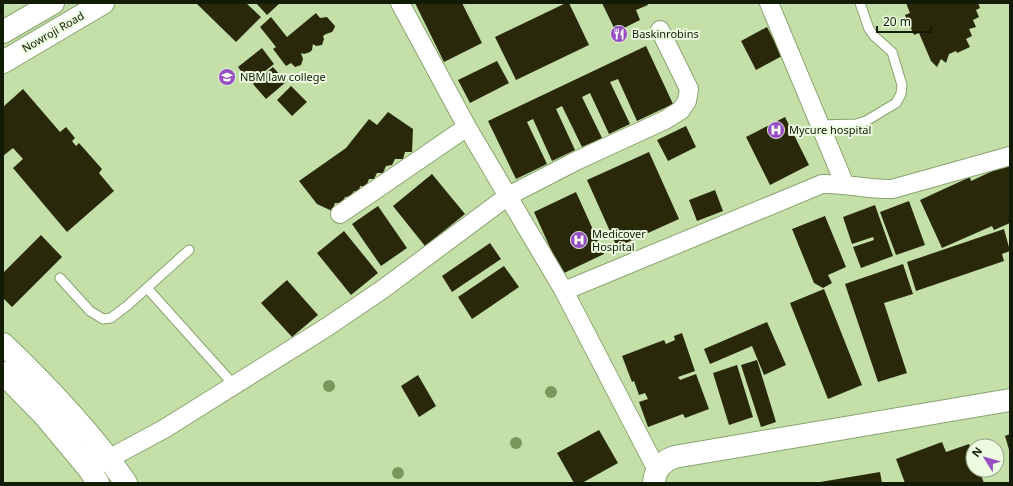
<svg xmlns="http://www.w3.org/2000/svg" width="1013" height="486" viewBox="0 0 1013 486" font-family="'Noto Sans',sans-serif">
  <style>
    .building { fill: #29290a }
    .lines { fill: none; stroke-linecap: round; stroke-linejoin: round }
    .service-casing { stroke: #89a46f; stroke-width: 11 }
    .minor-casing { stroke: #89a46f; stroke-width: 20 }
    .tertiary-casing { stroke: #89a46f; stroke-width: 24 }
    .service { stroke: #fff; stroke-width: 9 }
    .minor { stroke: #fff; stroke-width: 18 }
    .tertiary { stroke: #fff; stroke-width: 22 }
    .tree { fill: #7b975c }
    .labels { text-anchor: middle; stroke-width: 4; stroke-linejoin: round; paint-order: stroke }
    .street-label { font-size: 11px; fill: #111b06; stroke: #edfce0 }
    .poi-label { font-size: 11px; fill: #111b06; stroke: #edfce0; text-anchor: start }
  </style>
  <rect width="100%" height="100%" fill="#c4e0a8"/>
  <path class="building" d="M196,3h50l15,14 -25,25z
    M256,3h24l-13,12z
    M415,3h47l20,40 -38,19z
    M566,3h3l20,42 -73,35 -21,-43z
    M602,3h45l1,2 -12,5 4,10 -24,12z
    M906,3h72l2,5 -4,2 3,7 -6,3 3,7 -7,2 3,7 -6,3 4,8 -13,6 -1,-2 -7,3 -3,9 -5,-4 -4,8 -6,-6 -12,-28 -5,2 -9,-20 5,-2z
    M316,13l4,5 7,-1 8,9 -1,3 -2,3 -6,2 -3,2 1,3 -2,6 -6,1 -3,-2 -1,6 -2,2 -6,2 -3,-1 2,6 -2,6 -6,2 -4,-4 -5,3 -13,-17 3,-2 -16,-20 11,-10 16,20z
    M767,27l15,29 -26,14 -15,-29z
    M646,46l27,58 -36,17 -19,-42 -8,3 20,42 -21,10 -19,-41 -8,4 20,41 -20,9 -20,-41 -6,3 19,41 -23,11 -19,-42 -6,3 20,42 -31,15 -28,-58z
    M262,48l12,16 -24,19 -12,-16z
    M497,61l12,22 -39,20 -12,-23z
    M273,67l13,15 -20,17 -13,-15z
    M291,86l16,16 -15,14 -15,-16z
    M23,89l37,43 6,-5 9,11 -3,3 4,5 3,-3 23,26 -3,4 15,18 -47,41 -54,-64 10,-9 -10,-11 -10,8v-49z
    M388,112l25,17 -1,23h-7l-2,7h-8l-3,6 -6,1 -3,7h-6l-3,6h-5l-3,8 -6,-1 -1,7 -5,-2 -3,5 -6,1 -3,6h-7l-3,8 -15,-7 -18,-23 47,-33 23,-29 8,6z
    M785,117l24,48 -39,20 -24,-48z
    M686,126l10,21 -28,14 -11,-21z
    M649,152l30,67 -62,28 -30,-67z
    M1010,163v60l-16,7 -2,-4 -50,22 -22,-48 50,-23 1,4z
    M432,174l33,40 -40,32 -32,-40z
    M715,190l8,21 -26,10 -8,-21z
    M576,192l28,62 -42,20 -28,-62z
    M909,201l16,44 -29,10 -16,-43z
    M875,205l18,51 -32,12 -8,-21 21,-7 -1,-3 -21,7 -9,-27z
    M378,206l29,42 -26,18 -29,-42z
    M825,216l21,51 -18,8 4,8 -9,5 -9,-5 -22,-54z
    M1004,229l6,22 -8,3 2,7 -88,30 -9,-29z
    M344,231l34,42 -27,22 -34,-42z
    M41,235l21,22 -50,50 -9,-9v-25z
    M490,243l11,16 -49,33 -10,-16z
    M903,264l10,30 -29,9 23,70 -29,9 -33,-98z
    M504,266l15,21 -47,32 -14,-22z
    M287,280l31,35 -26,22 -31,-34z
    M824,289l38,96 -34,14 -38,-96z
    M767,322l19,43 -22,10 -12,-29 -42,18 -6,-15z
    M682,333l13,38 -17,6 2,3 16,-6 13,35 -24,9 -2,-4 -35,13 -9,-25 9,-3 -3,-6 -6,2 -5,-14 -2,1 -10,-26 42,-16 2,4 9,-4 -1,-4z
    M757,360l19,62 -15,5 -20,-62z
    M737,365l16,52 -24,8 -16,-52z
    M418,375l18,31 -17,11 -18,-31z
    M599,430l19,33 -36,20h-8l-17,-30z
    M1010,434v19l-5,-17z
    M942,442l4,10 23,-8 4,10v16h6l5,13h-79l-9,-24z
    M880,472l2,11h-62v-1z"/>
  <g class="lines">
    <g class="service-casing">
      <path id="service" d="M820,125l36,-1 10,-3 30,-18 5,-9 1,-9 -10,-33 -18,-16 -5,-7 -9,-26
        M60,278l30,33 13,8 8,-1 17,-13 61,-55
        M147,288l87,97"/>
    </g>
    <g class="minor-casing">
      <path id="minor" d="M400,3l67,124 97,164 93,179
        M769,3l76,182
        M340,214l127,-87
        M564,291l258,-107c25,-1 46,6 70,5l118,-33
        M97,465l67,-36 163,-102 56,-38 125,-93 70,-36 87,-40 16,-10 6,-9 2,-12 -29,-59"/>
    </g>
    <g class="tertiary-casing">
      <path id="tertiary" d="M3,32l50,-29
        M3,62l100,-59
        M3,344c45,43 88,88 123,139
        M3,373l41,42 45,54 9,14
        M654,483c1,-14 8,-21 20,-26l336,-57"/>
    </g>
    <use href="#service" class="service"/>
    <use href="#minor" class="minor"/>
    <use href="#tertiary" class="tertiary"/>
  </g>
  <g class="tree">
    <circle cx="329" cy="386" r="6"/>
    <circle cx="551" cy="392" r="6"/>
    <circle cx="516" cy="443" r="6"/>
    <circle cx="398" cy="473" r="6"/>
  </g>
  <defs>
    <g id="restaurant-disc" transform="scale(0.9)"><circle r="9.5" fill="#954fc2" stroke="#edfce0"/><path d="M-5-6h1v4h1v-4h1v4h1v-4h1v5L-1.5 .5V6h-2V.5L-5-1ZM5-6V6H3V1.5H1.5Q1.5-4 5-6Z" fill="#fff"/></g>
    <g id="school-disc" transform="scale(0.9)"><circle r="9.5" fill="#954fc2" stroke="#edfce0"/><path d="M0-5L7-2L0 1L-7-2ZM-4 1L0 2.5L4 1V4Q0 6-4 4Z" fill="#fff"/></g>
    <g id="hospital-disc" transform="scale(0.9)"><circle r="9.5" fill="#954fc2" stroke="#edfce0"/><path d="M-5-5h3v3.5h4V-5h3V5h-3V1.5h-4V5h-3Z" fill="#fff"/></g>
  </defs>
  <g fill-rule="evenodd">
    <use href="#restaurant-disc" x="619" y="34"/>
    <use href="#school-disc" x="227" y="77"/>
    <use href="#hospital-disc" x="776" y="130"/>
    <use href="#hospital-disc" x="579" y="240"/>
  </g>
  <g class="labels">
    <g class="street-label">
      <text transform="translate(53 32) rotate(-30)" y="4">Nowroji Road</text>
    </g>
    <g class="poi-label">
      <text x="632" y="38">Baskinrobins</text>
      <text x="240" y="81">NBM law college</text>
      <text x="789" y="134">Mycure hospital</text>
      <text x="592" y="238">Medicover<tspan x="592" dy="13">Hospital</tspan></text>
    </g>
  </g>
  <rect width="1013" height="486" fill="none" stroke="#111b06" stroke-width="8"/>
  <g transform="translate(985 458) rotate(307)"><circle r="19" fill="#edfce0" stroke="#95a289"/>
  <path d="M0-3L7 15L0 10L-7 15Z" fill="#954fc2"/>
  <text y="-6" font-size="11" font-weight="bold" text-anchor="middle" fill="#111b06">N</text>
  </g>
  <path d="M877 26v6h54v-6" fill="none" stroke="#111b06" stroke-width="2"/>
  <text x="883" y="26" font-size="12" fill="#111b06" stroke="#edfce0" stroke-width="3" paint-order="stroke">20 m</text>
</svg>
